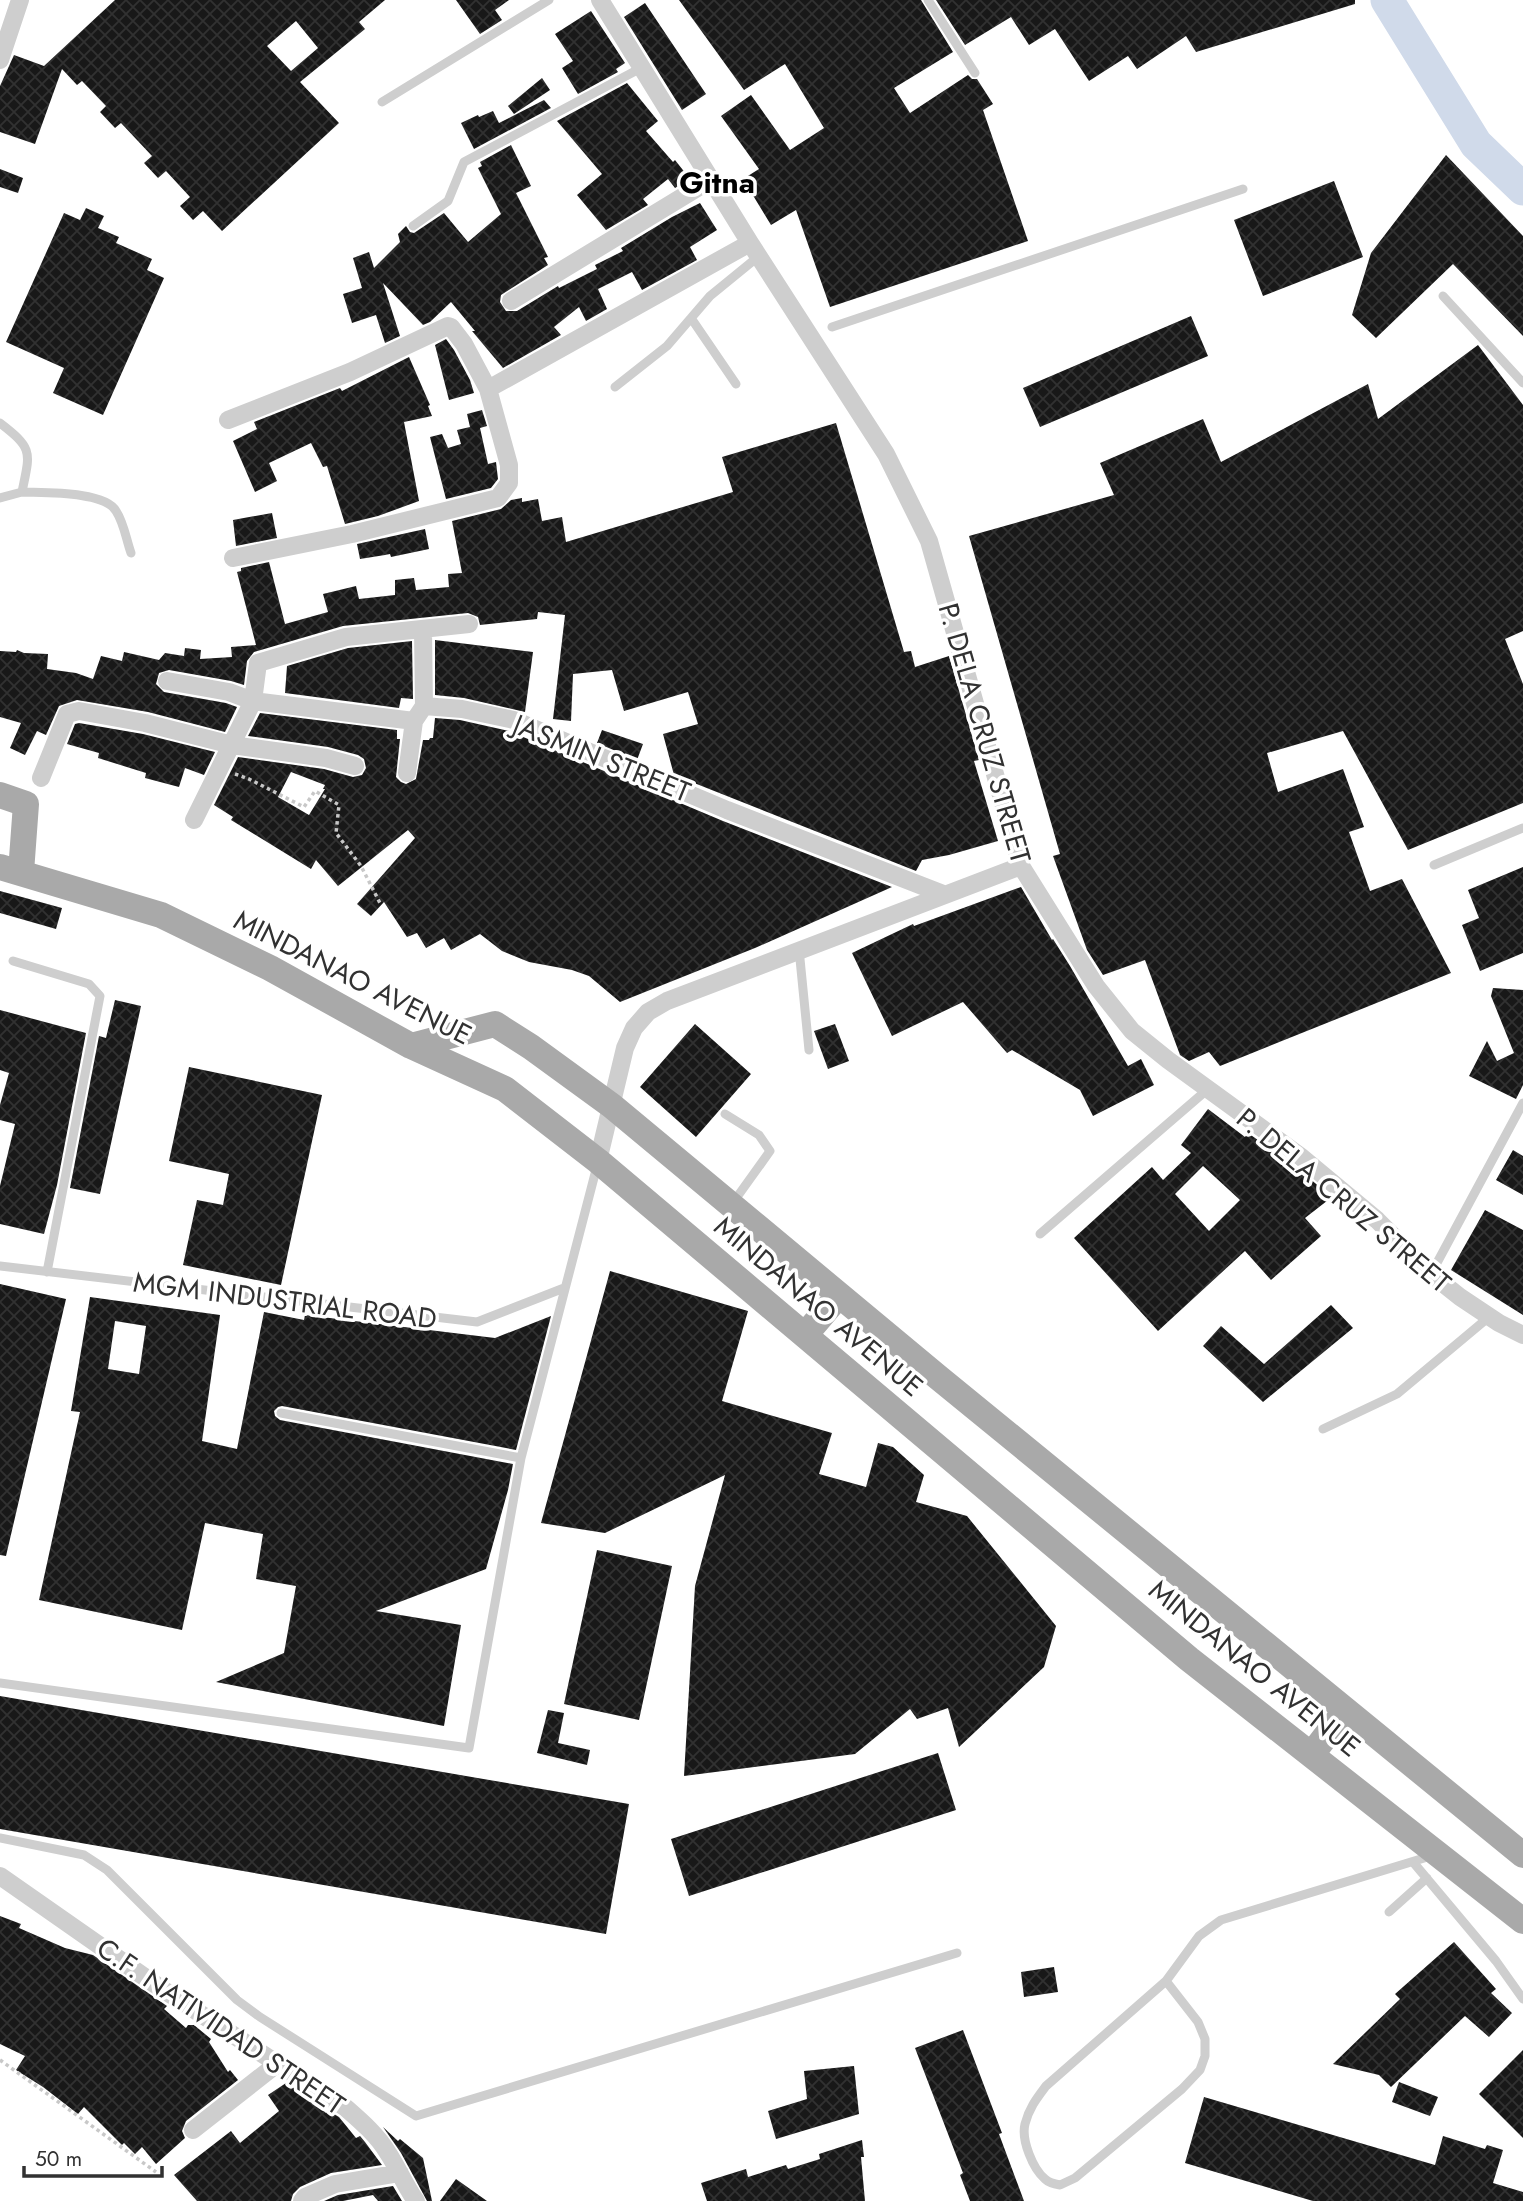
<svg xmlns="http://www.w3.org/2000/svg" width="1523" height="2201" viewBox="0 0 1523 2201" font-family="Jost,sans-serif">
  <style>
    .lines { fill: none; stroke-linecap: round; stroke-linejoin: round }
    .river { stroke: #d0daea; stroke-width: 33 }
    .building { fill: url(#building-cross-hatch); fill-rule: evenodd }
    .path { stroke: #c8c8c8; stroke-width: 3.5; stroke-dasharray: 3.5 3.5; stroke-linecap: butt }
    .lane { stroke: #cecece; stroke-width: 9 }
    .street { stroke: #cecece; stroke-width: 18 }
    .primary { stroke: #a9a9a9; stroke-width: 26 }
    .labels { text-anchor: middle; stroke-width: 7; stroke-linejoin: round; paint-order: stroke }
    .street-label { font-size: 28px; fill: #313131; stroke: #fff }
    .neighbourhood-label { font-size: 30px; font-weight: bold; fill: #000; stroke: #fff }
  </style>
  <defs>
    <pattern id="building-cross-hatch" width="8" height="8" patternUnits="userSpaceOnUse" patternTransform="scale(1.75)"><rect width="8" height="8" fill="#181818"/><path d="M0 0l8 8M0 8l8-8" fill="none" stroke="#313131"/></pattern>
  </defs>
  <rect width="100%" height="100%" fill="#fff"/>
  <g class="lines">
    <path class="river" d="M1387,0l89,144 47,45"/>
  </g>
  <path class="building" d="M115,0h270l-26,22 6,7 -65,53 39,41 -117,108 -19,-20 -10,9 -13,-14 10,-9 -24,-26 -8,7 -14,-15 8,-7 -31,-33 -6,5 -15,-16 6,-6 -24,-25 -5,4 -15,-16 -27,75 -35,-12v-46l14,-31 30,11zM296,21l22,27 -27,23 -24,-25z
    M456,0h53l-14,10 7,10 -22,14z
    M679,0h242l32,52 -59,36 16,25 58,-38 4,4h5l16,25 -10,6 45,131 -198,66 -34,-97 -25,15 -28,-46 16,-10 -38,-53 30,-21 39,55 34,-22 -39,-64 -41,26z
    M936,0h419v4l-159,48 -10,-16 -49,33 -9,-13 -39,25 -34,-52 -26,16 -18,-28 -46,28z
    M645,3l61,91 -24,16 -58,-93z
    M591,11l34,52 -9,6 2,3 -40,22 -16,-26 11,-7 -18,-27z
    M542,78l8,12 -36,24 -6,-8z
    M627,83l31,38 -12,10 27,31 2,-2 15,19 -15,9 -7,-9 -25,20 5,6 -42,25 -29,-35 25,-21 -45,-53z
    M544,100l7,8 -77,41 -13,-26 17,-8 1,2 14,-6 6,12z
    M511,145l20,41 -15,7 32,64 -4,1 4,7 -47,30 -1,7 6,9h11l41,-25 1,2 38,-19 -2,-4 28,-14 -2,-3 51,-31 28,-14 17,27 -27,17 7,13 -55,30 -10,-18 -34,17 9,20 -21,12 -7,-14 -25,20 7,8 -58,33 -31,-37h3l-24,-29 -21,20 -7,3 -40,-42 17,53 -15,7 -9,-28 -24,8 -9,-29 19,-6 -9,-30 16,-6 5,16 26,-26 -2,-8 8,-8 4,6 4,1 30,-20 24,29 33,-28 -23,-46 4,-2 -2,-4z
    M1446,155l77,81v100l-70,-72 -77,74 -24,-23 19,-62z
    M0,169l23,9 -5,15 -18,-6z
    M1334,181l29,76 -100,39 -29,-76z
    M86,208l18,8 -6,12 21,9 -3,6 36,16 -5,11 17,8 -61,137 -50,-22 11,-25 -58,-26 58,-129 16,7z
    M1191,316l17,40 -168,71 -17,-39z
    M446,339l8,11 16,30 4,13 -25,7 -14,-55z
    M1478,345l45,60v226l-18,8 18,45v119l-115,47 -65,-119 -76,22 11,39 65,-23 21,58 -15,5 21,59 32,-12 49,94 -231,93 -11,-14 -20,9 -9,-6 -35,-95 -42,15 -16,-25 -34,-94 7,-2 -91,-318 145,-41 -14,-32 103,-44 18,43 147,-78 10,35z
    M409,357l21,48 -2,1 4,10 -28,6 15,79 -41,15 -33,8 -18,-58 -4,1 -12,-24 -42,20 8,18 -22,11 -22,-51 24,-12 -3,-7 86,-34 2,3z
    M482,410l5,16 -7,2 8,36 8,-2 2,17 -7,9 -45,11 -16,-62 12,-3 6,14 13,-4 -4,-14 13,-3 -3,-13z
    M836,423l68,229 7,-1 4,16 34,-11 30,104 -5,1 24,80 -49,14 -27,5 -6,11 -242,-96 -11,-41 35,-10 -10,-32 -64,19 -12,-41 -39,4 -2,47 -18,-2 12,-104 -27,-3 -1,7 -57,6 -2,-8 -10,-4 -125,13 -89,26 -7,9 -3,24 -13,-4 -62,-11 -10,3 -3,11 8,8 62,11 11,4 -12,25 -77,-20 -71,-12 -18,6 -13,29 -9,-4 -12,24 -15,-7 11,-25 -21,-6v-66l16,1 1,-2 7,3 24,1 -1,15 29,4 17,6 8,-23 21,5 2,-9 35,8 6,-7 19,3 1,-8 16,2 -1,9 32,-2 -1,-10 25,-2 -19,-73 4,-1v-3l28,-6 16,62 43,-12 -5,-18 33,-8 3,13 36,-4v-15l19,-2 2,12 33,-3 -1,-13 14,-1 -10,-52 49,-12 10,-9 11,-2v4l16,-3 4,22 20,-4 4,25 167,-50 -11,-35z
    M272,513l5,25 -41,8 -3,-26z
    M425,529l4,20 -38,8 -1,-3 -5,1 -25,4 -3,-15z
    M435,640l98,12 -8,60 -61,-14 -29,-3z
    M412,641l1,58 -12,-1 -2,10 -114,-15 2,-27 61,-18z
    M260,713l137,17v9h3l-4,38 5,5 5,2 10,-5 7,-39h6l1,-2h3l2,-20 25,2 49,11 214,90 169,66 -137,61 -135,54 -31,-26 -17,-6 -43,-8 -27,-11 -22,-17 -29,16 -7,-12 -18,10 -9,-15 -10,4 -23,-35 -13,14 -14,-12 58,-66 -7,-8 -70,56 -22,-26 -5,9 -80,-49 2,-3 -19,-12 24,-48 86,12 29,8 9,-2 4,-7 -2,-9 -6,-4 -30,-8 -80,-11zM291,772l34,13 -2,4h2l-16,26 -31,-18z
    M79,723l64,11 72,18 -11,23 -19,-7 -6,19 -34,-9 1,-5 -48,-15 1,-5 -32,-9 8,-20z
    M602,730l41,14 -6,16 -40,-17z
    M1523,867v86l-43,18 -18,-46 17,-7 -11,-28z
    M1021,887l31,53 1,-1 17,27 58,100 13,-7 13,26 -61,31 -13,-26 -68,-40 -5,3 -44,-51 -71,34 -40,-83 61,-29 1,2z
    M0,891l62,17 -6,21 -56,-16z
    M1493,988l30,2v95l-7,14 -47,-23 18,-35 10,20 17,-8 -23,-57z
    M115,1000l26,6 -41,188 -30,-6 29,-152 7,2z
    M0,1010l86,23 -29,152 -13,49 -44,-10v-38l15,-62 -15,-4v-15l9,-32 -9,-3z
    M695,1024l56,50 -55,63 -56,-50z
    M835,1024l14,37 -21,8 -14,-38z
    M189,1067l133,28 -41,190 -98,-20 14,-65 26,5 6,-31 -60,-13z
    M1208,1109l37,28 3,-4 45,32 39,32 -27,21 16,18 -50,44 -26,-29 -87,80 -84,-93 78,-71 11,13 28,-27 -10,-8zM1203,1166l37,34 -31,31 -34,-37z
    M1513,1150l10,6v39l-27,-15z
    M1485,1210l38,20v85l-72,-45z
    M610,1271l138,40 -26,90 110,32 -13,41 47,13 12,-44 15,4 31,28 -8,27 51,14 89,110 -12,41 -85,80 -11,-39 -31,11 -7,-10 -55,45 -171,22 11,-190 30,-111 -120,58 -64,-10z
    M0,1284l66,15 -60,257 -6,-1z
    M90,1297l130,18 -18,126 35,8 27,-137 40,8 1,-5 190,23 56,-22 -35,134 -234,-44 -4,1 -4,4 1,5 5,4 233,44 -5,26 -22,79 -110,42 85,14 -17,101 -228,-44 68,-29 12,-67 -40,-7 7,-45 -58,-11 -23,107 -143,-30 41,-188 -9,-1zM115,1321l31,5 -7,48 -31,-5z
    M1331,1305l22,23 -90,74 -60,-56 18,-20 43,38z
    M597,1550l75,16 -33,154 -75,-16z
    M0,1696l629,108 -23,130 -606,-105z
    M548,1710l16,3 -6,30 32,7 -3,15 -50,-12z
    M938,1753l18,57 -267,86 -18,-57z
    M0,1916l21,8 -2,4 46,20 28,7 74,51 -3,3 22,19 2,-3h6l17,14 -2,3 19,30 2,-2 8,10 -52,41 -4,10 3,7 -29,26 -14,-17 -7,7 -11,-11 -2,2 -38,-38 -6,7 -35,-27 -27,-17 9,-14 -25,-12z
    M1454,1942l42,47 -5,4 21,20 -23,24 -24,-21 -74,71 -12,-12 -46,-11 67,-65 -5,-5z
    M1054,1967l4,25 -34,5 -3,-25z
    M963,2030l39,103 -3,1 25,67h-54l-10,-26 3,-2 -48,-125z
    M1523,2050v88l-44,-44z
    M854,2066l5,48 -83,25 -8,-28 39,-12 -3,-28z
    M1399,2082l39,15 -8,19 -38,-14z
    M286,2083l19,12 21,18 3,-2 10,6 17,21 4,-2 5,6 17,23 -51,8 -31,14 -7,7 -2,7h-94l-23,-26 57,-44 9,12 39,-32 -11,-16z
    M1204,2097l231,68 8,-29 42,13 2,-4 16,5 -10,33 30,9v9h-210l-128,-38z
    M383,2127l15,14 2,-2 23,19 9,43h-5l-26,-48z
    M862,2140l2,17h-3l4,44h-158l-6,-18 45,-14 2,8 38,-12 2,4 32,-10 -1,-5z
    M456,2179l31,22h-47z
    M393,2186l9,15h-24l-5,-6 -30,6h-19l14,-6z"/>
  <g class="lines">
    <path class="path" d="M235,774l14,5 55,28 11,-16 24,14 -3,28 25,33 20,39
      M0,2060l156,112"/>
    <path class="lane" d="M928,0l47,73
      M382,102l167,-102
      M413,226l35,-25 16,-39 177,-94
      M1443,296l80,87
      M691,318l45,66
      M832,327l411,-138
      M615,387l52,-41 43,-50 49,-40
      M0,423c34,26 30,29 22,69l-22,6
      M22,492c22,1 83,-1 94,19 8,12 10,28 15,42
      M1434,865l89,-37
      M799,949l10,101
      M13,961l76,23 11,12 -53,276
      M725,1114l34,21 11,16 -38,53
      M1040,1234l168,-145
      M0,1266l477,56 87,-34
      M1431,1274l92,-171
      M281,1413l240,45
      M1323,1429l74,-35 92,-77
      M0,1683l469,65 52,-290 76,-292
      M0,1838l84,17 23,15 130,130 23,17 156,99 541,-163
      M1413,1862l83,99 27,38
      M1389,1912l38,-34
      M1166,1981l32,41 7,17v17l-5,14 -18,19 -107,89 -15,7c-6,-1 -11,-2 -15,-6 -12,-10 -24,-39 -20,-55 4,-16 12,-26 21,-38l120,-105 33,-45 22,-16 213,-65"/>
    <path class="street" d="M600,0l150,243 136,211 43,87 92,325 75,120 36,45 36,29 132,96 77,64 54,54 29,23 39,26 24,12
      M0,60l20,-60
      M511,301l201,-122
      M488,389l262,-146
      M228,420l122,-48 98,-46 3,1 13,17 24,45 21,76v18l-11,15 -146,36 -119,24
      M423,630l1,76
      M167,681l62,11 24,9 161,20 10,-15
      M424,706l38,3 52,11 213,90 216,84
      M407,773l7,-52
      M41,778l26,-64 12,-3 66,12 87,22 94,13 29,8
      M194,820l59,-119 5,-38 88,-26 123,-13
      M598,1161l27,-113 9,-20 14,-16 19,-11 354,-135
      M0,1876l156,109 190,123c16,14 31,27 42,45 10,15 17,33 28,48
      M193,2130l84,-66
      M302,2201l3,-4 30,-13 65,-11"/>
    <path class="primary" d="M0,795l26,9 -5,68
      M0,867l161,48 109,53 141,78 94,43 93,72 591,498 334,262
      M411,1046l84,-22 36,23 81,59 327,272 584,477
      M805,1335l34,-40
      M1312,1754l33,-43"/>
  </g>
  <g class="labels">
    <g class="street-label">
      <text transform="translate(985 733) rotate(74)" y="10">P. DELA CRUZ STREET</text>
      <text transform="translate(602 758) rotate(22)" y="10">JASMIN STREET</text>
      <text transform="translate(353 977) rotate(27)" y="10">MINDANAO AVENUE</text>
      <text transform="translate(1344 1200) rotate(40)" y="10">P. DELA CRUZ STREET</text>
      <text transform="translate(285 1300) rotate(7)" y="10">MGM INDUSTRIAL ROAD</text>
      <text transform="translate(819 1306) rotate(40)" y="10">MINDANAO AVENUE</text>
      <text transform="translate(1255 1668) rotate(39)" y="10">MINDANAO AVENUE</text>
      <text transform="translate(221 2026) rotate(34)" y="10">C.F. NATIVIDAD STREET</text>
    </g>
    <g class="neighbourhood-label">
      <text x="717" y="193">Gitna</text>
    </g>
  </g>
  <path d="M24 2166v10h138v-10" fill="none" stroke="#313131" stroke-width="3.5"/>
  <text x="35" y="2166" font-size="21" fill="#313131" stroke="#ffffff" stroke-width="5" paint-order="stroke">50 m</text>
</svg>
